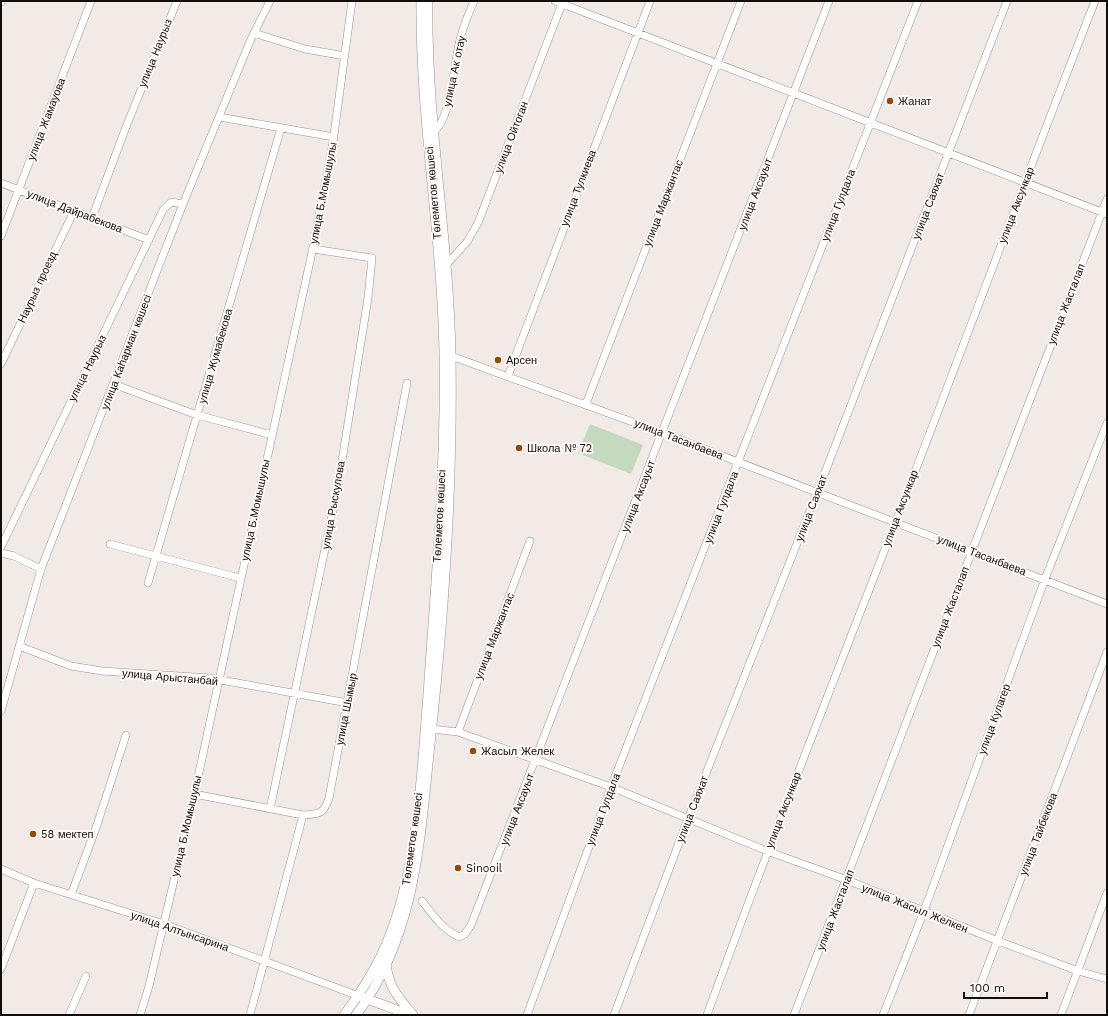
<svg xmlns="http://www.w3.org/2000/svg" width="1108" height="1016" viewBox="0 0 1108 1016" font-family="'Work Sans',sans-serif">
  <style>
    .green { fill: #c5d9be }
    .lines { fill: none; stroke-linecap: round; stroke-linejoin: round }
    .minor-casing { stroke: #9b9491; stroke-width: 8 }
    .major-casing { stroke: #9b9491; stroke-width: 10 }
    .minor { stroke: #fff; stroke-width: 7 }
    .major { stroke: #fff; stroke-width: 9 }
    .poi-dot { fill: #8a4c0f; stroke: #fff7f4; stroke-width: 1.5 }
    .labels { text-anchor: middle; stroke-width: 4; stroke-linejoin: round; paint-order: stroke }
    .street-label { font-size: 11px; fill: #110f0e; stroke: #fff7f4 }
    .poi-label { font-size: 11px; fill: #110f0e; stroke: #fff7f4; text-anchor: start }
  </style>
  <rect width="100%" height="100%" fill="#f1eae7"/>
  <path class="green" d="M590,424l53,21 -12,29 -53,-21z"/>
  <g class="lines">
    <g class="minor-casing">
      <path id="minor" d="M555,1l552,213
        M1,2v-1
        M254,33l51,16 40,7
        M219,117l115,20
        M433,132c19,-12 21,-74 28,-96 3,-12 8,-23 13,-35
        M1,183l148,57
        M92,218l34,-91 51,-126
        M1,236l90,-235
        M446,265l21,-23 11,-19 85,-222
        M451,356l212,77 444,171
        M1,364l73,-153
        M508,376l142,-375
        M113,384l84,31 75,20
        M586,404l155,-403
        M110,544l130,34
        M1,547l162,-337 8,-8 12,2
        M1,553l13,3 27,13
        M148,583l133,-455
        M19,646l52,20 31,5 108,7 138,25
        M1,711l40,-142 142,-365 68,-165 19,-38
        M432,729l26,3 153,55 156,64 80,29 151,61 80,30 29,8
        M458,732l72,-191
        M194,794l109,21
        M270,809l67,-317 31,-194 4,-40 -59,-9
        M1,869l33,14 130,41 195,72
        M71,895l26,-70 29,-90
        M422,901c11,14 20,28 37,36l6,-3 6,-9 358,-924
        M1,969l33,-86
        M69,1015l17,-39
        M140,1015l9,-29 44,-186 119,-548 21,-110 19,-141
        M250,1015l53,-200c16,-1 21,-1 26,-17l78,-415
        M527,1015l84,-228 307,-786
        M614,1015l74,-196 129,-326 190,-492
        M707,1015c60,-166 125,-330 189,-494 67,-173 131,-347 199,-520
        M794,1015l313,-816
        M883,1015l41,-104 121,-332 62,-156
        M969,1015l138,-363
        M1061,1015l46,-122"/>
    </g>
    <g class="major-casing">
      <path id="major" d="M386,964c3,24 12,33 27,51
        M362,997l48,18
        M344,1015c19,-25 35,-51 46,-80 28,-71 32,-165 38,-241 8,-113 18,-227 16,-341 -2,-118 -24,-234 -23,-352
        M356,1015c60,-79 64,-176 74,-271 14,-128 23,-257 21,-387 -2,-119 -25,-237 -23,-356"/>
    </g>
    <use href="#minor" class="minor"/>
    <use href="#major" class="major"/>
  </g>
  <g class="poi-dot">
    <circle cx="890" cy="101" r="4"/>
    <circle cx="498" cy="360" r="4"/>
    <circle cx="519" cy="448" r="4"/>
    <circle cx="473" cy="751" r="4"/>
    <circle cx="33" cy="834" r="4"/>
    <circle cx="458" cy="868" r="4"/>
  </g>
  <g class="labels">
    <g class="street-label">
      <text transform="translate(155 53) rotate(-68)" y="4">улица Наурыз</text>
      <text transform="translate(454 71) rotate(-78)" y="4">улица Ак отау</text>
      <text transform="translate(46 119) rotate(-69)" y="4">улица Жамауова</text>
      <text transform="translate(511 137) rotate(-69)" y="4">улица Ойтоган</text>
      <text transform="translate(578 188) rotate(-69)" y="4">улица Тулкиева</text>
      <text transform="translate(323 193) rotate(-79)" y="4">улица Б.Момышулы</text>
      <text transform="translate(433 193) rotate(-95)" y="4">Төлеметов көшесі</text>
      <text transform="translate(755 194) rotate(-69)" y="4">улица Аксауыт</text>
      <text transform="translate(663 203) rotate(-69)" y="4">улица Маржантас</text>
      <text transform="translate(838 205) rotate(-69)" y="4">улица Гулдала</text>
      <text transform="translate(1016 205) rotate(-69)" y="4">улица Аксункар</text>
      <text transform="translate(928 206) rotate(-69)" y="4">улица Саяхат</text>
      <text transform="translate(75 211) rotate(21)" y="4">улица Дайрабекова</text>
      <text transform="translate(37 287) rotate(-65)" y="4">Наурыз проезд</text>
      <text transform="translate(1066 304) rotate(-69)" y="4">улица Жасталап</text>
      <text transform="translate(126 352) rotate(-69)" y="4">улица Каһарман көшесі</text>
      <text transform="translate(215 356) rotate(-74)" y="4">улица Жумабекова</text>
      <text transform="translate(87 368) rotate(-64)" y="4">улица Наурыз</text>
      <text transform="translate(679 439) rotate(21)" y="4">улица Тасанбаева</text>
      <text transform="translate(638 496) rotate(-69)" y="4">улица Аксауыт</text>
      <text transform="translate(333 505) rotate(-80)" y="4">улица Рыскулова</text>
      <text transform="translate(721 507) rotate(-69)" y="4">улица Гулдала</text>
      <text transform="translate(811 508) rotate(-69)" y="4">улица Саяхат</text>
      <text transform="translate(900 508) rotate(-69)" y="4">улица Аксункар</text>
      <text transform="translate(255 510) rotate(-78)" y="4">улица Б.Момышулы</text>
      <text transform="translate(439 516) rotate(-87)" y="4">Төлеметов көшесі</text>
      <text transform="translate(982 555) rotate(21)" y="4">улица Тасанбаева</text>
      <text transform="translate(950 607) rotate(-69)" y="4">улица Жасталап</text>
      <text transform="translate(494 636) rotate(-69)" y="4">улица Маржантас</text>
      <text transform="translate(170 677) rotate(5)" y="4">улица Арыстанбай</text>
      <text transform="translate(346 709) rotate(-79)" y="4">улица Шымыр</text>
      <text transform="translate(994 719) rotate(-70)" y="4">улица Кулагер</text>
      <text transform="translate(517 809) rotate(-69)" y="4">улица Аксауыт</text>
      <text transform="translate(603 809) rotate(-69)" y="4">улица Гулдала</text>
      <text transform="translate(692 809) rotate(-69)" y="4">улица Саяхат</text>
      <text transform="translate(783 810) rotate(-69)" y="4">улица Аксункар</text>
      <text transform="translate(186 826) rotate(-77)" y="4">улица Б.Момышулы</text>
      <text transform="translate(1038 834) rotate(-69)" y="4">улица Тайбекова</text>
      <text transform="translate(412 839) rotate(-82)" y="4">Төлеметов көшесі</text>
      <text transform="translate(915 908) rotate(22)" y="4">улица Жасыл Желкен</text>
      <text transform="translate(835 910) rotate(-69)" y="4">улица Жасталап</text>
      <text transform="translate(180 931) rotate(19)" y="4">улица Алтынсарина</text>
    </g>
    <g class="poi-label">
      <text x="898" y="105">Жанат</text>
      <text x="506" y="364">Арсен</text>
      <text x="527" y="452">Школа № 72</text>
      <text x="481" y="755">Жасыл Желек</text>
      <text x="41" y="838">58 мектеп</text>
      <text x="466" y="872">Sinooil</text>
    </g>
  </g>
  <rect width="1108" height="1016" fill="none" stroke="#110f0e" stroke-width="4"/>
  <path d="M964 992v6h83v-6" fill="none" stroke="#110f0e" stroke-width="2"/>
  <text x="970" y="992" font-size="12" fill="#110f0e" stroke="#fff7f4" stroke-width="3" paint-order="stroke">100 m</text>
</svg>
